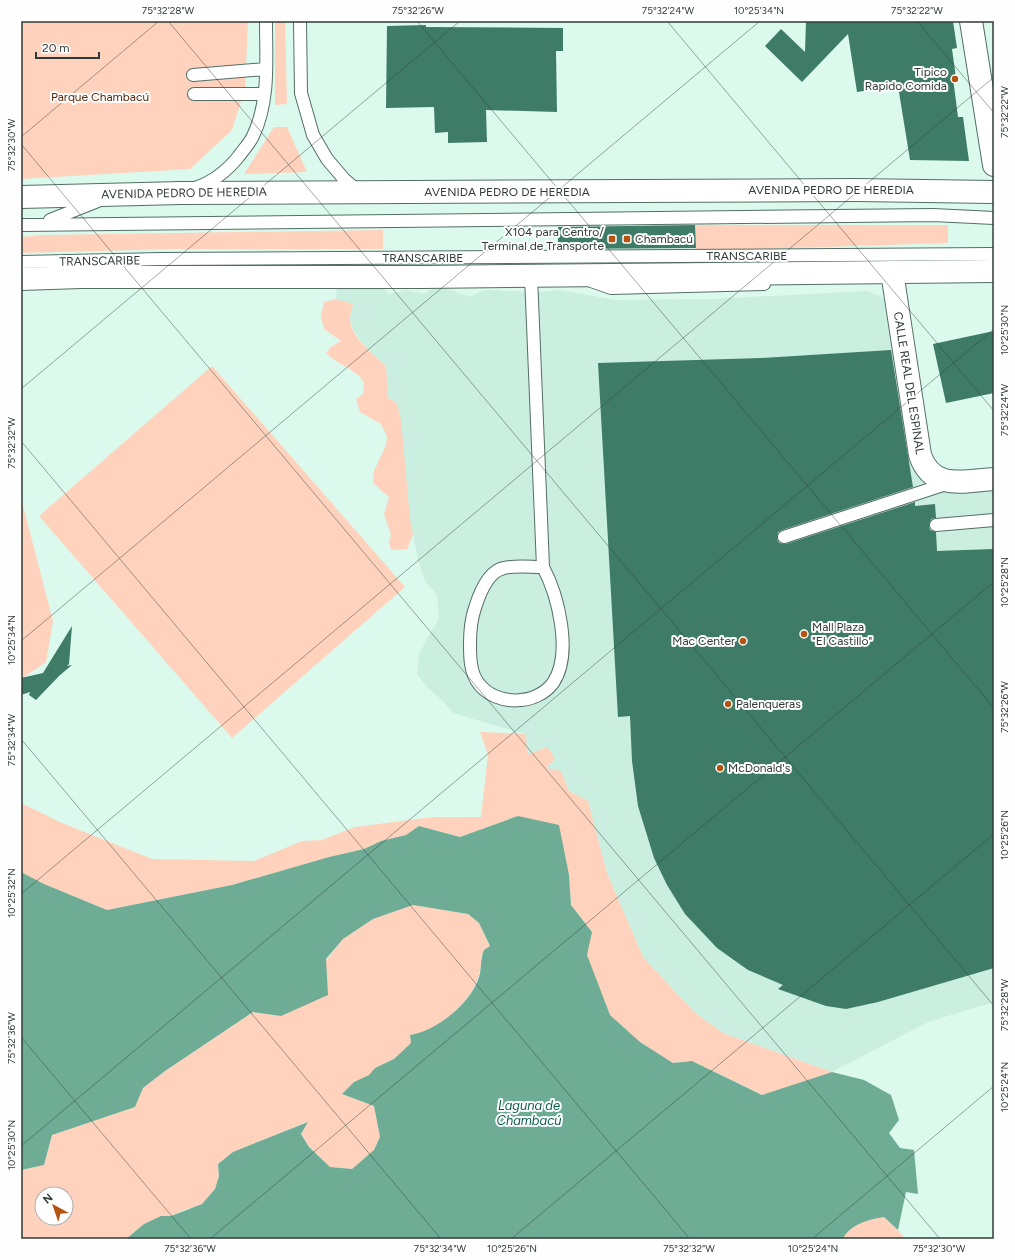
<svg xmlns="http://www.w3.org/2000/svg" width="1015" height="1260" viewBox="0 0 1015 1260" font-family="Figtree,sans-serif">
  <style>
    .built { fill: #caeee0 }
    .green { fill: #fed2bc; fill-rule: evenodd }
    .water { fill: #6eac96 }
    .building { fill: #3f7c67 }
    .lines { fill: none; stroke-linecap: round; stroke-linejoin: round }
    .lane-casing { stroke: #546e64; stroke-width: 14 }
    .street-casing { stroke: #546e64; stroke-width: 24 }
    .secondary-casing { stroke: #546e64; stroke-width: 24 }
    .highway-casing { stroke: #546e64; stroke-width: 24 }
    .lane { stroke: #fff; stroke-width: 12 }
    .street { stroke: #fff; stroke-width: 22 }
    .secondary { stroke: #fff; stroke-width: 22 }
    .highway { stroke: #fff; stroke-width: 22 }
    .ticks { fill: none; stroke: #303b37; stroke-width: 1; stroke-opacity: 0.45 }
    .poi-dot { fill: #b45410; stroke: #fefefe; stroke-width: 1.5 }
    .labels { text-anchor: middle; stroke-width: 4; stroke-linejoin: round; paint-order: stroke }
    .poi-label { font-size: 12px; fill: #303b37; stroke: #fefefe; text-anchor: start }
    .park-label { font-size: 12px; fill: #59290b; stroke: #fefefe }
    .street-label { font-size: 12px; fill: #303b37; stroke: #fefefe }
    .water-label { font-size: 13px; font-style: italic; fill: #085c47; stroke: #fefefe }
    .neatline { fill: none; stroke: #303b37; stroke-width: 1.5 }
    .ticks-label { font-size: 10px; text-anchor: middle; fill: #303b37 }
  </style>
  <rect width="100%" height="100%" fill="#dcf9ed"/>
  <path class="built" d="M337,282l41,1 11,11 18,-4 17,4 13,-9 33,12 14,-7 55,2 21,-2 56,10 95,-1 157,-8 14,6 4,5 8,48 13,98 9,24 78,15v515l-66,20 -96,50 -109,-39 -29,-21 -51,-55 -36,-84 -19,-72 -19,-10 -8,-20 -16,-3 2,-21 -20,8 -2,-21 -72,-21 -10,-12 -15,-13 -11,-14 2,-20 20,-36 -2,-23 -12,-14 -7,-21 -8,-41 -6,-56 -16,-65 -2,-32 -20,-18 -12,-17 -4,-11 3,-16 -17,-5z"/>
  <path class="green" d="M21,21h227l-3,68 -13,41 -42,39 -169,10z
    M275,21h10l2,83 -12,1z
    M274,127h13l20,45 -63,2z
    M695,225h253v18l-252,8z
    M383,230v19h-211l-151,4v-16l22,-2z
    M336,299l17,5c-1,5 -3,10 -3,15 1,19 24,36 36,47l2,32 9,5 4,17 9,99 3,16 -6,14 -16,1 -2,-8 2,-7 -7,-21 5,-17 -16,-14 1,-12 12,-26 1,-9 -6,-12 -21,-12 -4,-13 7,-5 1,-12c-10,-14 -26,-17 -38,-29l5,-6 10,-6 -17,-12 -3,-13 3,-14z
    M212,366l193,221 -173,151 -193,-222z
    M21,498l32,123 -7,41 -25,17z
    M480,732l46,2 1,21 20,-8 8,11 -9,10 15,3 8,20 19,10 19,72 36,84 51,55 29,21 109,39 -69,23 -71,-34 -19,2 -33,-21 -30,-27 -24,-60 6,-23 -21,-27 -2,-30 -51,-59 -58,21 -41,-11 -13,9 -25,6 -17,8 -35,8 -97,28 -125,25 -63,-26 -23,-12v-69l41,20 90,36 102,2 48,-20 20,-1 33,-13 78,-10h48l7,-62z
    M413,905l55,9 11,9 11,24 -9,9c3,36 -37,74 -71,79l1,8 -17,16 -19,9 -6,7 -15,7 -12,12 32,12 6,31 -6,13 -22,19 -22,-2 -21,-20 -8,-13 6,-12 -74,30 -15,12 1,12 -4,13 -13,15 -18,6 -13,6h-10l-17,8 -18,15h-105v-69l23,-5 8,-30 83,-28 8,-19 22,-17 88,-59 28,4 62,-77 30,-20zM42,1194h24v24h-24z
    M884,1217l14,13 7,9h-62c7,-15 27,-20 41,-22z"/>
  <path class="water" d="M518,816l41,9 10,50 2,30 21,27 -5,23 23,60 30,27 33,21 19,-2 70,34 70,-23 32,8 27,15 8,25 -10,13 11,15 14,2 4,44 -12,-2 -8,38 -14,-13c-14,2 -34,7 -41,22h-717l18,-15 17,-8h10l31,-12 13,-15 4,-13 -1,-12 15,-12 75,-30 -7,12 8,13 21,20 22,2 22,-19 6,-13 -6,-31 -32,-12 12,-12 15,-7 6,-7 19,-9 17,-16 -1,-8c27,-4 61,-32 69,-58 3,-9 1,-18 5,-27l6,-4 -11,-23 -11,-9 -55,-9 -40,14 -30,20 -17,20 2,36 -47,21 -28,-4 -88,59 -22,17 -8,19 -83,28 -8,30 -23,5v-298l23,12 63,26 125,-25 97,-28 35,-8 17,-8 25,-6 13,-9 41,11z"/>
  <path class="building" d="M806,21h147l4,27 -5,1 4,29h-3l5,39h5l6,44 -59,-1 -12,-74 -41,6 -9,-58 -46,48 -37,-36 16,-17 24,23z
    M426,25v2l137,1v23h-7l1,61 -71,-2 1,32 -39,1v-11l-13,1 -1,-26 -48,1 1,-82z
    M695,225l1,23 -138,1v-22z
    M994,331v62l-48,10 -13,-59z
    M891,350l22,137 -131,43 -4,2 -1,7 2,4 7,1 129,-42v4l20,-2 1,14 -5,1 -2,6 1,5 6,2 1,19 57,-2v419l-116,34 -32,7 -20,-3 -48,-17 5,-4 -35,-15 -31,-22 -32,-34 -18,-29 -13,-27 -16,-52 -6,-45 -2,-45 -12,1 -20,-354 163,-5z
    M72,626l-3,38 -2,2 5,-1 -13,11 -23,24 -7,-5 1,-3 -9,3v-17l22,-5z"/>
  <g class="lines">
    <g class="lane-casing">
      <path id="lane" d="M300,21l1,72 12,42 14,24 17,20 14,12
        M193,75l73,-6
        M194,94h70
        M195,188c18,-6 32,-17 44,-32 4,-6 11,-13 14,-20 17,-35 13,-77 13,-115
        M50,220l48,-19
        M21,225l912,-10 61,3
        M21,262l140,-3 833,-5
        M531,276l12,291c15,28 30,87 10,116 -17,23 -57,23 -74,1 -9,-11 -9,-27 -9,-40 0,-12 1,-25 5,-36 4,-13 13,-37 29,-40 12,-3 27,-1 39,-1
        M591,281l20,7 153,-4
        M936,525l58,-5
        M784,537l165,-54"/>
    </g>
    <g class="street-casing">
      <path id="street" d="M892,272l28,183c12,36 44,26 74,24"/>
    </g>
    <g class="secondary-casing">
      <path id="secondary" d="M971,21l23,144"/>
    </g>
    <g class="highway-casing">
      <path id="highway" d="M21,197l160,-4 675,-3 138,2
        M21,279l60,-2h343l570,-6"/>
    </g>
    <use href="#lane" class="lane"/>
    <use href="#street" class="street"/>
    <use href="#secondary" class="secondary"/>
    <use href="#highway" class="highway"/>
  </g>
  <path class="ticks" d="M168,21l826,985M417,21l577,687M667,21l327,390M917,21l77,92M21,137l138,-116M21,144l919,1095M21,389l439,-368M21,441l669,798M21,641l739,-620M21,739l420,500M21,894l973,-817M21,1037l170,202M21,1146l973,-817M210,1239l784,-657M511,1239l483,-405M812,1239l182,-153"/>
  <g class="poi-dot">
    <circle cx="955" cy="79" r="4"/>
    <rect x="608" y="235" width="8" height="8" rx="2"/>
    <rect x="623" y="235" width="8" height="8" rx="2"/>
    <circle cx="804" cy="634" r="4"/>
    <circle cx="743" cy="641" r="4"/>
    <circle cx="728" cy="704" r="4"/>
    <circle cx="720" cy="768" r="4"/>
  </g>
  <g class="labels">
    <g class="poi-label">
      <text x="947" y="76" text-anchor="end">Tipico<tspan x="947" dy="14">Rapido Comida</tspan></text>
      <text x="604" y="236" text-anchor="end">X104 para Centro/<tspan x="604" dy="14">Terminal de Transporte</tspan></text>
      <text x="635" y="243">Chambacú</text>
      <text x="812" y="631">Mall Plaza<tspan x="812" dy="14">"El Castillo"</tspan></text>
      <text x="735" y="645" text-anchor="end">Mac Center</text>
      <text x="736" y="708">Palenqueras</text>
      <text x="728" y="772">McDonald's</text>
    </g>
    <g class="park-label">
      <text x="100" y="101">Parque Chambacú</text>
    </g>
    <g class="street-label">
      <text x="831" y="194">AVENIDA PEDRO DE HEREDIA</text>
      <text x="507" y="196">AVENIDA PEDRO DE HEREDIA</text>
      <text transform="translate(184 193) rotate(-1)" y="4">AVENIDA PEDRO DE HEREDIA</text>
      <text x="747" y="260">TRANSCARIBE</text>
      <text x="423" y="262">TRANSCARIBE</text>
      <text transform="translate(100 261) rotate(-1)" y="4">TRANSCARIBE</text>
      <text transform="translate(909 383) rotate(81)" y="4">CALLE REAL DEL ESPINAL</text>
    </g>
    <g class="water-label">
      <text x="529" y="1110">Laguna de<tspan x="529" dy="15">Chambacú</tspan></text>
    </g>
  </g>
  <rect width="1015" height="1260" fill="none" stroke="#fefefe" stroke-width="44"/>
  <g transform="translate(54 1206) rotate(320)"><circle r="19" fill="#fefefe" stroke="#acb0ae"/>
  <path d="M0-3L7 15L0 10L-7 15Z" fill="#b45410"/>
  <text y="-6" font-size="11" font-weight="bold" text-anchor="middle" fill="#303b37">N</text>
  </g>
  <path d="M36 52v6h63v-6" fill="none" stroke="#303b37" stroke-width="2"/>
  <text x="42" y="52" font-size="12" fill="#303b37" stroke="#fefefe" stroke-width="3" paint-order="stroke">20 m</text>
  <rect x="22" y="22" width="971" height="1216" class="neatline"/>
  <g class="ticks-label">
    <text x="168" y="14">75°32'28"W</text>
    <text x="418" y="14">75°32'26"W</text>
    <text x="668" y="14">75°32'24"W</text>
    <text x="759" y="14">10°25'34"N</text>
    <text x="917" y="14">75°32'22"W</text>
    <text transform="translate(1004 112) rotate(-90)" y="4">75°32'22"W</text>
    <text transform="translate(11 145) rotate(-90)" y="4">75°32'30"W</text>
    <text transform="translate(1004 330) rotate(-90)" y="4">10°25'30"N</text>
    <text transform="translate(1004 410) rotate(-90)" y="4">75°32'24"W</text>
    <text transform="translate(11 443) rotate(-90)" y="4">75°32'32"W</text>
    <text transform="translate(1004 582) rotate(-90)" y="4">10°25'28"N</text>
    <text transform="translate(11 640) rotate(-90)" y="4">10°25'34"N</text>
    <text transform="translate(1004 707) rotate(-90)" y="4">75°32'26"W</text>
    <text transform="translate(11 740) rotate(-90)" y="4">75°32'34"W</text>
    <text transform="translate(1004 835) rotate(-90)" y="4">10°25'26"N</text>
    <text transform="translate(11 893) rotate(-90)" y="4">10°25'32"N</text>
    <text transform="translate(1004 1005) rotate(-90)" y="4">75°32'28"W</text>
    <text transform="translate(11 1038) rotate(-90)" y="4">75°32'36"W</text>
    <text transform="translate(1004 1087) rotate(-90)" y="4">10°25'24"N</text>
    <text transform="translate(11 1145) rotate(-90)" y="4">10°25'30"N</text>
    <text x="190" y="1252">75°32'36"W</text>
    <text x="440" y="1252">75°32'34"W</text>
    <text x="512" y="1252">10°25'26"N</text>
    <text x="689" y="1252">75°32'32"W</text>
    <text x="813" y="1252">10°25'24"N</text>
    <text x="939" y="1252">75°32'30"W</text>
  </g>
</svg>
